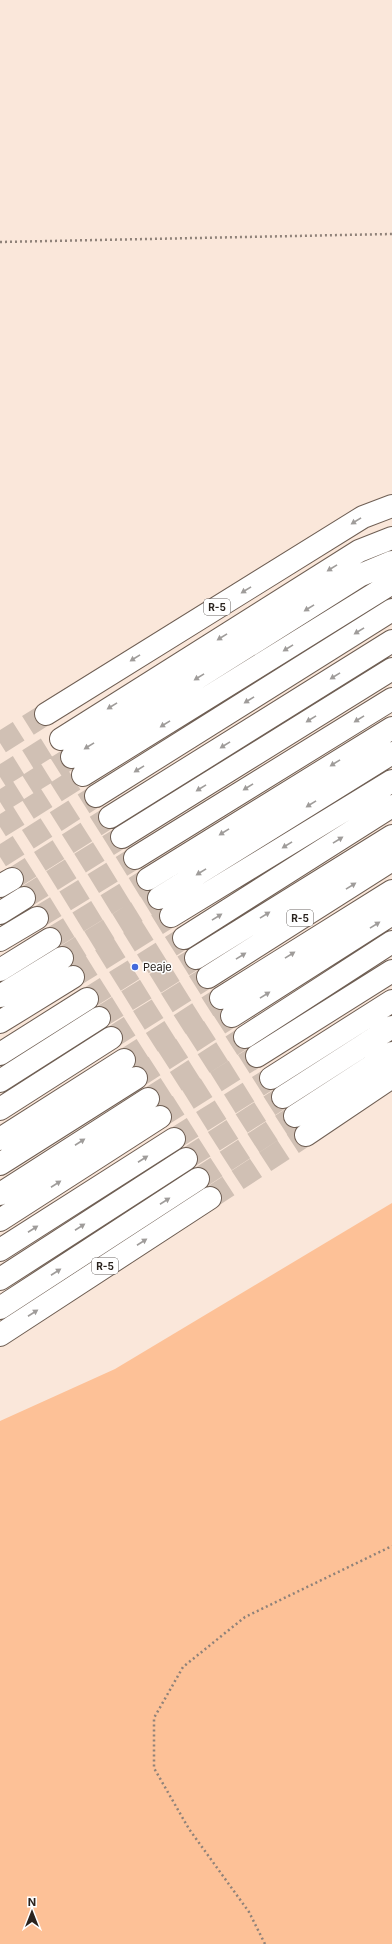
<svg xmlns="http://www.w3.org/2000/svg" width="392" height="1944" viewBox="0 0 392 1944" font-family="Inter,sans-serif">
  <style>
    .green { fill: #fdc197 }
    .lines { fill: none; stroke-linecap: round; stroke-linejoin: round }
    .highway-tunnel { stroke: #d0c0b4; stroke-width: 22; stroke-dasharray: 22 11; stroke-linecap: butt }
    .highway-casing { stroke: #6f5f54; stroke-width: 24 }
    .path { stroke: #8f8279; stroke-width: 2.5; stroke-dasharray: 2 3; stroke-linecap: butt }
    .highway { stroke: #fff; stroke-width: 22 }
    .oneway { fill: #9f9c9a }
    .poi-dot { fill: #4369db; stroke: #fff; stroke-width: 1.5 }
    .labels { text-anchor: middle; stroke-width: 3; stroke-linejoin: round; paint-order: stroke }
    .shield { fill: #fff; stroke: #6a6562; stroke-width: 1 }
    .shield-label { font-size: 10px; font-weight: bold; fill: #2a231e }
    .poi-label { font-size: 11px; fill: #2a231e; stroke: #fff; text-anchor: start }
  </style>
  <rect width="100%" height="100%" fill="#fae7da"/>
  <path class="green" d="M392,1203v741h-392v-523l115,-52z"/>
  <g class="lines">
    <path class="highway-tunnel" d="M0,743l46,-29
      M0,777l61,-38
      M0,802l72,-45
      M0,827l83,-52
      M0,857l96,-61
      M12,879l98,-62
      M24,898l98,-61
      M37,918l98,-60
      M50,939l98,-60
      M62,958l97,-60
      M73,977l98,-61
      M87,999l97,-61
      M99,1018l97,-60
      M111,1038l97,-61
      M124,1060l97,-62
      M136,1078l96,-62
      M148,1099l97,-62
      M160,1117l97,-61
      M174,1139l97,-61
      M186,1159l97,-62
      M198,1179l97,-63
      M210,1198l96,-63"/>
    <g class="highway-casing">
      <path id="highway" d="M46,714l317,-197 29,-11
        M61,739l298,-188 33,-13
        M72,757l289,-182 31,-13
        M83,775l309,-192
        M96,796l296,-186
        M110,817l282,-176
        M122,837l270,-168
        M135,858l257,-159
        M148,879l244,-151
        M0,886l12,-7
        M159,898l233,-145
        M0,913l24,-15
        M171,916l221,-135
        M184,938l208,-132
        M0,940l37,-22
        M196,958l196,-122
        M0,970l50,-31
        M208,977l184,-117
        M0,996l62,-38
        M221,998l171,-107
        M232,1016l160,-102
        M0,1022l73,-45
        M245,1037l147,-95
        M0,1054l87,-55
        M257,1056l135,-85
        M271,1078l121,-77
        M0,1081l99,-63
        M283,1097l109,-70
        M0,1109l111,-71
        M295,1116l97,-63
        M306,1135l86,-58
        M0,1139l124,-79
        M0,1164l136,-86
        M0,1194l148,-95
        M0,1220l160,-103
        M0,1250l174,-111
        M0,1279l186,-120
        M0,1308l198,-129
        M0,1335l210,-137"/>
    </g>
    <path class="path" d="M0,242l392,-8
      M265,1944l-16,-32 -60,-83 -35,-61v-50l29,-51 62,-50 147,-71"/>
    <use href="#highway" class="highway"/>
  </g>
  <defs><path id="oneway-solid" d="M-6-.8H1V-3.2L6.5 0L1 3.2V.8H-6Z"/></defs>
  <g class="oneway">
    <use href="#oneway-solid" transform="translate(356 521) rotate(148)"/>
    <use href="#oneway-solid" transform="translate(332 568) rotate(148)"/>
    <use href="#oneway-solid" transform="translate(246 590) rotate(148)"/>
    <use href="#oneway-solid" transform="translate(309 608) rotate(148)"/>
    <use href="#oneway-solid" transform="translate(359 631) rotate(148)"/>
    <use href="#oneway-solid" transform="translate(222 637) rotate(148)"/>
    <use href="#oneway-solid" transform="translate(288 648) rotate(148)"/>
    <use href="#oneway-solid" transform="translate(135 658) rotate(148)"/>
    <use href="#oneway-solid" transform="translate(335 676) rotate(148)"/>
    <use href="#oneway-solid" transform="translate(199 677) rotate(148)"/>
    <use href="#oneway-solid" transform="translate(249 700) rotate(148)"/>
    <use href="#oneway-solid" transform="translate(112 706) rotate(148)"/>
    <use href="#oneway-solid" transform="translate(311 719) rotate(148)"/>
    <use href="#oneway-solid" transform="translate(359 719) rotate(148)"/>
    <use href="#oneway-solid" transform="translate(165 724) rotate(148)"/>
    <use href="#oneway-solid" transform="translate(225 745) rotate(148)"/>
    <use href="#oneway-solid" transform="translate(89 746) rotate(148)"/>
    <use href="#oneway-solid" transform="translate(335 763) rotate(148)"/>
    <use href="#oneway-solid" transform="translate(139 769) rotate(148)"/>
    <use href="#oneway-solid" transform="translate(248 787) rotate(148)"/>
    <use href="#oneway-solid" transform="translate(201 788) rotate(148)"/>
    <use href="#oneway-solid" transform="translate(311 804) rotate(148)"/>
    <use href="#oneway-solid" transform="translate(224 832) rotate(148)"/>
    <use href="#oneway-solid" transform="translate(338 840) rotate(-32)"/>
    <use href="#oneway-solid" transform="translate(287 845) rotate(148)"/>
    <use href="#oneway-solid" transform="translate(201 872) rotate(148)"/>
    <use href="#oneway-solid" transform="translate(351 886) rotate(-32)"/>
    <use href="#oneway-solid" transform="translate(265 915) rotate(-32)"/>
    <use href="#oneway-solid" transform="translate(217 917) rotate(-32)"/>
    <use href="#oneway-solid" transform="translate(375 925) rotate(-32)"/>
    <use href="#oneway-solid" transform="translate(290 955) rotate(-32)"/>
    <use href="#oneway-solid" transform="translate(241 956) rotate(-32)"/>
    <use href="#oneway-solid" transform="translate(265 995) rotate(-32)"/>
    <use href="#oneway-solid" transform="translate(80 1142) rotate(-33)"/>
    <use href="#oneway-solid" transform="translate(143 1159) rotate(-33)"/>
    <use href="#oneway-solid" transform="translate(56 1184) rotate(-33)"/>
    <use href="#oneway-solid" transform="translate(165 1201) rotate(-33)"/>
    <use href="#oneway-solid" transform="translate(80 1227) rotate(-33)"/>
    <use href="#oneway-solid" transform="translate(33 1229) rotate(-33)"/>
    <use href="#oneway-solid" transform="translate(142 1242) rotate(-33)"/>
    <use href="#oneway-solid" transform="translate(56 1272) rotate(-33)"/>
    <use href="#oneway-solid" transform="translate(33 1313) rotate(-33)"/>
  </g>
  <circle class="poi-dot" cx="135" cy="967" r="4"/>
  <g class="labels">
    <g class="shield">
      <rect x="204" y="599" width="26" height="16" rx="3"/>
      <rect x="287" y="910" width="26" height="16" rx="3"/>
      <rect x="92" y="1258" width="26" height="16" rx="3"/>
    </g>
    <g class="shield-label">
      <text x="217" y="611">R-5</text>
      <text x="300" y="922">R-5</text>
      <text x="105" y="1270">R-5</text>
    </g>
    <g class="poi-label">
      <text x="143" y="971">Peaje</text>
    </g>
  </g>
  <g transform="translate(32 1912)" stroke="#ffffff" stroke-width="3" paint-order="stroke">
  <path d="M0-3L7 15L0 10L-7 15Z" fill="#2a231e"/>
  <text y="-6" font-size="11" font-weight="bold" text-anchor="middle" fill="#2a231e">N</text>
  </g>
</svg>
